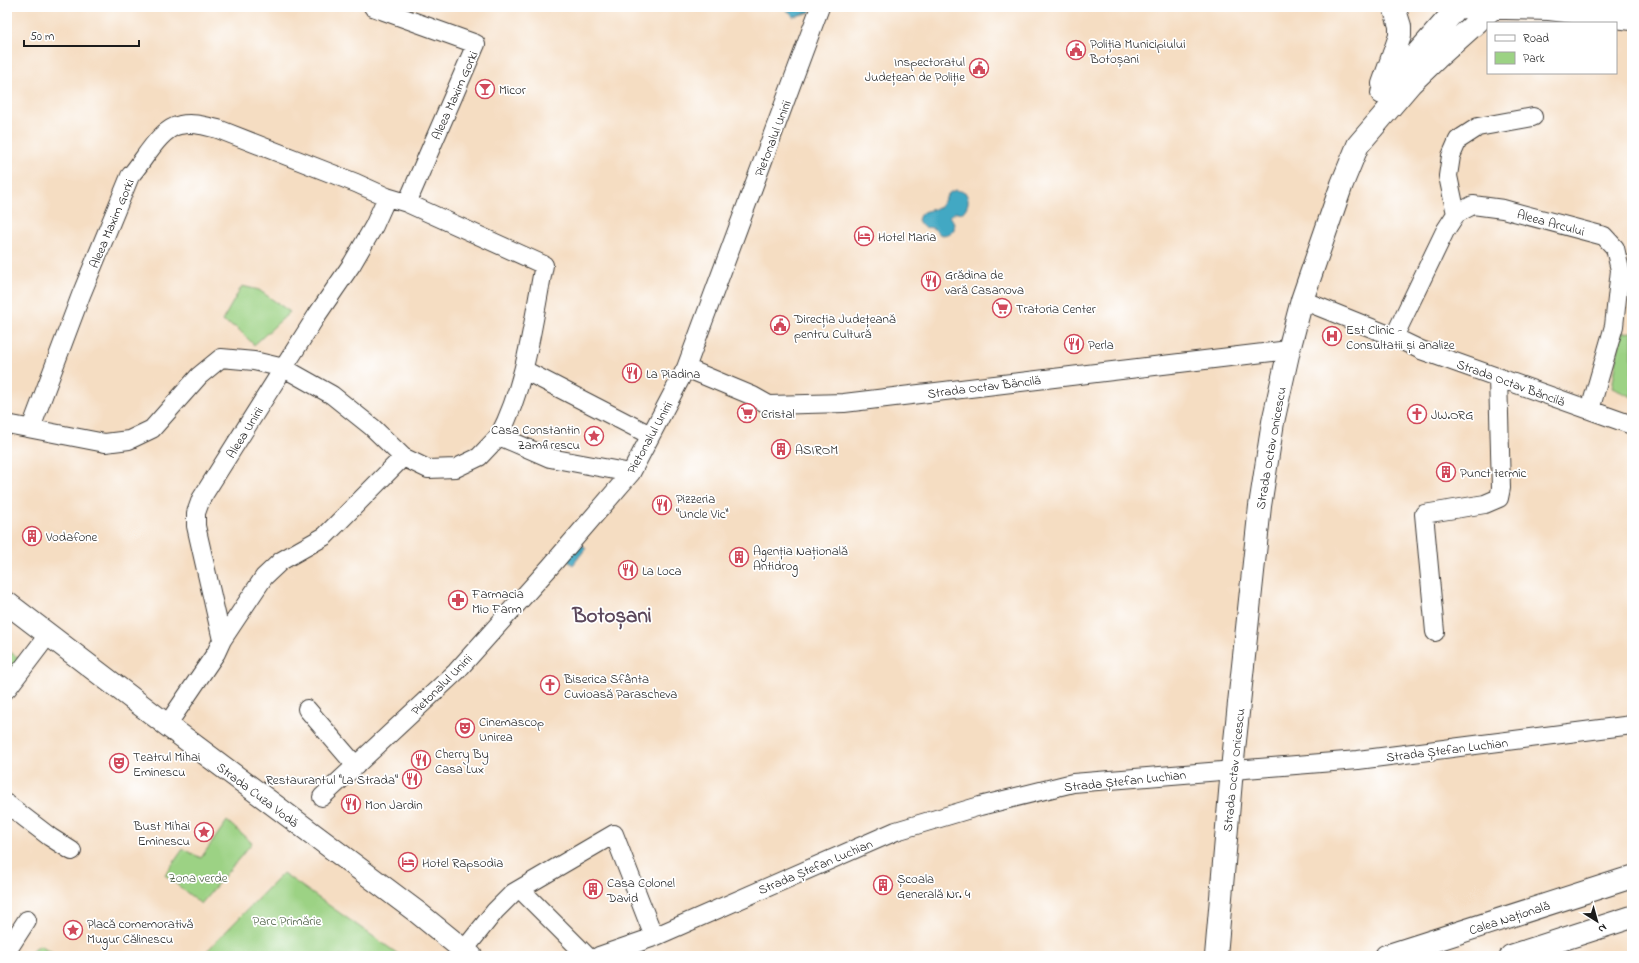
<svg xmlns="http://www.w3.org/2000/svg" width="1639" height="963" viewBox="0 0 1639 963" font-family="'Indie Flower',sans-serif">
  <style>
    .green { fill: #9cd284; stroke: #5c7750 }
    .water { fill: #43a8c3; stroke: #306270 }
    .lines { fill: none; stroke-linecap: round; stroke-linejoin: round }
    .street-casing { stroke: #3d3935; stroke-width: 20 }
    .secondary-casing { stroke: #3d3935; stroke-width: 24 }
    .primary-casing { stroke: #3d3935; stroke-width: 24 }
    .street { stroke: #fff; stroke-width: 18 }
    .secondary { stroke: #fff; stroke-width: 22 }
    .primary { stroke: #fff; stroke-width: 22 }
    .labels { text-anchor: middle; stroke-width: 3.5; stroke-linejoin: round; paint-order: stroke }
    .poi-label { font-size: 13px; fill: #1c1c1c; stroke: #fff; text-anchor: start }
    .street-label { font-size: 13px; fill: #1c1c1c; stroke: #fff }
    .park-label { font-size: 13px; fill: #495c40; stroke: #fff }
    .town-label { font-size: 21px; font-weight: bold; fill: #5c485c; stroke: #fff }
  </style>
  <rect width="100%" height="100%" fill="#fff"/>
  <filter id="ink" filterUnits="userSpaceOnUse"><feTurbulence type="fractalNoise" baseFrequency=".025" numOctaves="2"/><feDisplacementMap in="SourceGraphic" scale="8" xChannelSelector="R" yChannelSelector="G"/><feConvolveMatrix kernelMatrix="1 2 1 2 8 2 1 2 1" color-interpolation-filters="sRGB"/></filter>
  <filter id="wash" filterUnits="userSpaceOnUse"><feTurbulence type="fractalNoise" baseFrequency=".012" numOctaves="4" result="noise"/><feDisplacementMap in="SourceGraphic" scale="16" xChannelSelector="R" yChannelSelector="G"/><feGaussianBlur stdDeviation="0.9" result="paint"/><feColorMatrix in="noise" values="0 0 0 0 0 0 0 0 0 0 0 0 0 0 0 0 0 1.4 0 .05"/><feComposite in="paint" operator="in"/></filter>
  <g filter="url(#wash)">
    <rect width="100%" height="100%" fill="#f5ddc2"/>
    <path class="green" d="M242,286l17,4 31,22 -36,33 -17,-17 -15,-7z
      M1632,332v65l-20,-9 9,-55z
      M7,650l18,12 -18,26z
      M227,821l25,22 -51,61 -36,-29 18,-26 18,9z
      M283,873l118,83h-199z
      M40,945l19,11h-44l13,-3z"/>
    <path class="water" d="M785,7h26l-1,5 -17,5 -2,-4 -5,-3z
      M955,190l10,2c5,8 4,14 -3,21l-6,-1 -6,4c8,11 5,18 -8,19 -4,-1 -5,-4 -8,-6 -7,-4 -10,3 -16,-9 3,-12 12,-8 22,-13l9,-14z
      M569,534l17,14 -13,17 -17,-14z"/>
  </g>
  <g filter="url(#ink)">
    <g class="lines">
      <g class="street-casing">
        <path id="street" d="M373,7l103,37 -69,159
          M1456,214l-8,-38 3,-20 7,-16 20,-13 55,-10
          M1302,300l92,37 27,13 211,75
          M1394,337l51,-106 11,-17 17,-9 30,4 101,27 11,12 5,22 -6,56 -24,84
          M686,368l67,28 16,9 75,-2 445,-53
          M524,370l126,65
          M7,424l98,19 24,-3 23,-11 47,-53 22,-18 33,3 30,7 48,27 40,32 31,30 25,12 28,-1 23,-11 20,-21 51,22 81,15
          M31,428l50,-133 49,-119c14,-15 29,-47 50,-51 13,-3 25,1 38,4l138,54 31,14 20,6 137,62c-11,56 -18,120 -45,171
          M1435,632l-11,-118 61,-10 14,-6 2,-10 -3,-111
          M222,640l-26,-114v-13l5,-14 116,-184 35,-51 22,-38 13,-29
          M7,689l41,-54
          M307,709l49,57
          M167,725l49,-72 6,-13 42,-63 17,-16 44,-25 78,-79
          M322,797l134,-125 94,-105 81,-94 55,-105 134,-361
          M7,804l43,33 22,14
          M520,889l67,67
          M464,950l31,-39 18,-18 101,-59 40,103
          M7,951l20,-31
          M599,956l55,-19 242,-106 84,-25 93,-23 285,-23 274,-35"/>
      </g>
      <g class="secondary-casing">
        <path id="secondary" d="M1454,7l95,2 83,10
          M1383,84l17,-48v-10l-6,-19
          M1382,93l76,-86
          M7,603l160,122 250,187 54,44
          M1216,956l16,-187 28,-263 13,-84 16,-72 13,-50 40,-116 16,-39 53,-62 26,-25 57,-51"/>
      </g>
      <g class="primary-casing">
        <path id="primary" d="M1386,956l246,-79
          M1511,956l121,-39"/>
      </g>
      <use href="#street" class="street"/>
      <use href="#secondary" class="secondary"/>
      <use href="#primary" class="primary"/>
    </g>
  </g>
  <defs>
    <g id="civic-ring" transform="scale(1)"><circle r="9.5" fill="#fff" stroke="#d1495b" stroke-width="1.5"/><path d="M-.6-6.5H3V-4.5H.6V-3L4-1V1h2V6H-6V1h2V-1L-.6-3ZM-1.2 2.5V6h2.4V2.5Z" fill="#d1495b"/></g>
    <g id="bar-ring" transform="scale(1)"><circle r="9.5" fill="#fff" stroke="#d1495b" stroke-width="1.5"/><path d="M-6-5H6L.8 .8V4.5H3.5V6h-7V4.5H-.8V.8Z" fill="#d1495b"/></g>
    <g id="hotel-ring" transform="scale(1)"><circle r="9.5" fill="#fff" stroke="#d1495b" stroke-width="1.5"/><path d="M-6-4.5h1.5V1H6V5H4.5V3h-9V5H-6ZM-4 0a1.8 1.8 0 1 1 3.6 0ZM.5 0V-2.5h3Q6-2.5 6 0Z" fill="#d1495b"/></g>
    <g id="restaurant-ring" transform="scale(1)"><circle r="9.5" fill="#fff" stroke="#d1495b" stroke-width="1.5"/><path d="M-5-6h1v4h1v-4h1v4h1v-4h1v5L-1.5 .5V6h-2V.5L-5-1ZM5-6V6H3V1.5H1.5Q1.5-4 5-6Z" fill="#d1495b"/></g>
    <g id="supermarket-ring" transform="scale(1)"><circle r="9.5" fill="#fff" stroke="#d1495b" stroke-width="1.5"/><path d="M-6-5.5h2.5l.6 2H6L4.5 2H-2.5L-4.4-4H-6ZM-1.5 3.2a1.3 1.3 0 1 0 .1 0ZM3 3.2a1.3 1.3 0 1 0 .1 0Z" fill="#d1495b"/></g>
    <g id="hospital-ring" transform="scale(1)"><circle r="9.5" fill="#fff" stroke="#d1495b" stroke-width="1.5"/><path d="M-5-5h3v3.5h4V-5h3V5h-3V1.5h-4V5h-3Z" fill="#d1495b"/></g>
    <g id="church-ring" transform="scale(1)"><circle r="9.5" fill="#fff" stroke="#d1495b" stroke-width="1.5"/><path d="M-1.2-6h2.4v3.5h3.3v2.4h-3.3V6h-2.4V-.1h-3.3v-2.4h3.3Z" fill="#d1495b"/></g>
    <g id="sight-ring" transform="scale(1)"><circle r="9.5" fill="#fff" stroke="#d1495b" stroke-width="1.5"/><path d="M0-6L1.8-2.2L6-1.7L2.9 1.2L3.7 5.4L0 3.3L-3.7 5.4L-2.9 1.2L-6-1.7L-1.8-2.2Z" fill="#d1495b"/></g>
    <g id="building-ring" transform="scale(1)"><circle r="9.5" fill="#fff" stroke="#d1495b" stroke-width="1.5"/><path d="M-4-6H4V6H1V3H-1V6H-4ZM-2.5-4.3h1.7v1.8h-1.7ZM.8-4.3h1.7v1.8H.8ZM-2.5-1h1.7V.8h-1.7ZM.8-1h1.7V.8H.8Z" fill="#d1495b"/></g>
    <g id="pharmacy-ring" transform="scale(1)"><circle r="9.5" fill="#fff" stroke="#d1495b" stroke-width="1.5"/><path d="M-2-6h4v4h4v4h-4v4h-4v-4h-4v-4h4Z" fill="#d1495b"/></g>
    <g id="theatre-ring" transform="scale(1)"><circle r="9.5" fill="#fff" stroke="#d1495b" stroke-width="1.5"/><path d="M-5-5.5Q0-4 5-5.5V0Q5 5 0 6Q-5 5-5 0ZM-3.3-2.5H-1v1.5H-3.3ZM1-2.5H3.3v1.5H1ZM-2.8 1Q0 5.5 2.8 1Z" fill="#d1495b"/></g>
  </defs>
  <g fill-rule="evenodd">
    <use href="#civic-ring" x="1076" y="50"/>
    <use href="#civic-ring" x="979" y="68"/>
    <use href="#bar-ring" x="485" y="89"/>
    <use href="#hotel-ring" x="864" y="236"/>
    <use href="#restaurant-ring" x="931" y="281"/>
    <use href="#supermarket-ring" x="1002" y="308"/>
    <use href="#civic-ring" x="780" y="325"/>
    <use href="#hospital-ring" x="1332" y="336"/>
    <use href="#restaurant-ring" x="1074" y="344"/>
    <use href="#restaurant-ring" x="632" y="373"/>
    <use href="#supermarket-ring" x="747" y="413"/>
    <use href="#church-ring" x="1417" y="414"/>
    <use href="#sight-ring" x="594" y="436"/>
    <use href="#building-ring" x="781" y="449"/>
    <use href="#building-ring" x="1446" y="472"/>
    <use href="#restaurant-ring" x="662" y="505"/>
    <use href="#building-ring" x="32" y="536"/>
    <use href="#building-ring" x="739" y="557"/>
    <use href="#restaurant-ring" x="628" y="570"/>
    <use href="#pharmacy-ring" x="458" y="600"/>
    <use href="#church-ring" x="550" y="685"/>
    <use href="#theatre-ring" x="465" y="728"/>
    <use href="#restaurant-ring" x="421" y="760"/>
    <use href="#theatre-ring" x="119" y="763"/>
    <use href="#restaurant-ring" x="412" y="779"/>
    <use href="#restaurant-ring" x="351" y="804"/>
    <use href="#sight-ring" x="204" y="832"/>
    <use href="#hotel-ring" x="408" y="862"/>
    <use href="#building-ring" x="883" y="885"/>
    <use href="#building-ring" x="593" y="889"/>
    <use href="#sight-ring" x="73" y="930"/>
  </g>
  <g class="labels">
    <g class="poi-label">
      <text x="1090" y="48">Poliția Municipiului<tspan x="1090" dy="15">Botoșani</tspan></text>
      <text x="965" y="66" text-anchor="end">Inspectoratul<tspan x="965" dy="15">Județean de Poliție</tspan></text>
      <text x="499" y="94">Micor</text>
      <text x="878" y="241">Hotel Maria</text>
      <text x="945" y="279">Grădina de<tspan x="945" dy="15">vară Casanova</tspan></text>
      <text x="1016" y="313">Tratoria Center</text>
      <text x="794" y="323">Direcția Județeană<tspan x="794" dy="15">pentru Cultură</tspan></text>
      <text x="1346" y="334">Est Clinic -<tspan x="1346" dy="15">Consultatii și analize</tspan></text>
      <text x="1088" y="349">Perla</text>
      <text x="646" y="378">La Piadina</text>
      <text x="761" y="418">Cristal</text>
      <text x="1431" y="419">JW.ORG</text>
      <text x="580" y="434" text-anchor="end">Casa Constantin<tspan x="580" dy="15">Zamfirescu</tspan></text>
      <text x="795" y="454">ASIROM</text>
      <text x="1460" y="477">Punct termic</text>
      <text x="676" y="503">Pizzeria<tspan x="676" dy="15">"Uncle Vic"</tspan></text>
      <text x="46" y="541">Vodafone</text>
      <text x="753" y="555">Agenția Națională<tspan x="753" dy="15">Antidrog</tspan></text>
      <text x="642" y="575">La Loca</text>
      <text x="472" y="598">Farmacia<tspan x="472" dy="15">Mio Farm</tspan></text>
      <text x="564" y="683">Biserica Sfânta<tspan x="564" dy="15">Cuvioasă Parascheva</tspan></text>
      <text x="479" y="726">Cinemascop<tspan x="479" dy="15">Unirea</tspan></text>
      <text x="435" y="758">Cherry By<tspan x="435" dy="15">Casa Lux</tspan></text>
      <text x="133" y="761">Teatrul Mihai<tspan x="133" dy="15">Eminescu</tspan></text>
      <text x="398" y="784" text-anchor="end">Restaurantul "La Strada"</text>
      <text x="365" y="809">Mon Jardin</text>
      <text x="190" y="830" text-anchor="end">Bust Mihai<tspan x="190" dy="15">Eminescu</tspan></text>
      <text x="422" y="867">Hotel Rapsodia</text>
      <text x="897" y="883">Școala<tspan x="897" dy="15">Generală Nr. 4</tspan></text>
      <text x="607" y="887">Casa Colonel<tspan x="607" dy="15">David</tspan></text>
      <text x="87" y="928">Placă comemorativă<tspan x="87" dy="15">Mugur Călinescu</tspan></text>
    </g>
    <g class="street-label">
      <text transform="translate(454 95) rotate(-66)" y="5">Aleea Maxim Gorki</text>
      <text transform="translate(772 138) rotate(-69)" y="5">Pietonalul Unirii</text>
      <text transform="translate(1551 222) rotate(15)" y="5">Aleea Arcului</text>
      <text transform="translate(111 223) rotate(-67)" y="5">Aleea Maxim Gorki</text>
      <text transform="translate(1511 382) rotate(20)" y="5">Strada Octav Băncilă</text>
      <text transform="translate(984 386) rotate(-7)" y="5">Strada Octav Băncilă</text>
      <text transform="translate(244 432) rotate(-58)" y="5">Aleea Unirii</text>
      <text transform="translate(649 437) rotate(-61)" y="5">Pietonalul Unirii</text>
      <text transform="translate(1270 448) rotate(-80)" y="5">Strada Octav Onicescu</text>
      <text transform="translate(441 684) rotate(-45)" y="5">Pietonalul Unirii</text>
      <text transform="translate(1447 749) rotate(-7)" y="5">Strada Ștefan Luchian</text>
      <text transform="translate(1233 770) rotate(-84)" y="5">Strada Octav Onicescu</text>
      <text transform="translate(1125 780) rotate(-6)" y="5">Strada Ștefan Luchian</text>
      <text transform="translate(258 794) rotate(37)" y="5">Strada Cuza Vodă</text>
      <text transform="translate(815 866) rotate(-23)" y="5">Strada Ștefan Luchian</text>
      <text transform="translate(1509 917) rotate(-18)" y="5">Calea Națională</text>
    </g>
    <g class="park-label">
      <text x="198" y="882">Zona verde</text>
      <text x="287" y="925">Parc Primărie</text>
    </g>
    <g class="town-label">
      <text x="612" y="622">Botoșani</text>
    </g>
  </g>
  <rect width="1639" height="963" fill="none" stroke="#fff" stroke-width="24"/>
  <rect x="1487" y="22" width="130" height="52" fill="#ffffff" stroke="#a4a4a4"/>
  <rect x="1495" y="35" width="20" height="6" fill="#ffffff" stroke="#a4a4a4"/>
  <text x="1523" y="42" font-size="12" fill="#1c1c1c">Road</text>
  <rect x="1495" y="52" width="20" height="12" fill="#9cd284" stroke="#a4a4a4"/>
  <text x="1523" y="62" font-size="12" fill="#1c1c1c">Park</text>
  <g transform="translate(1597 921) rotate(143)" stroke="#ffffff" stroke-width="3" paint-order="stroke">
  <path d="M0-3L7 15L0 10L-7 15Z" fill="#1c1c1c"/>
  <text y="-6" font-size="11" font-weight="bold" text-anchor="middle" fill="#1c1c1c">N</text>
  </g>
  <path d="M24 40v6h115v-6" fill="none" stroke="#1c1c1c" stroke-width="2"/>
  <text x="30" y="40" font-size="12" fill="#1c1c1c" stroke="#ffffff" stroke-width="3" paint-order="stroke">50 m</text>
</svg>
